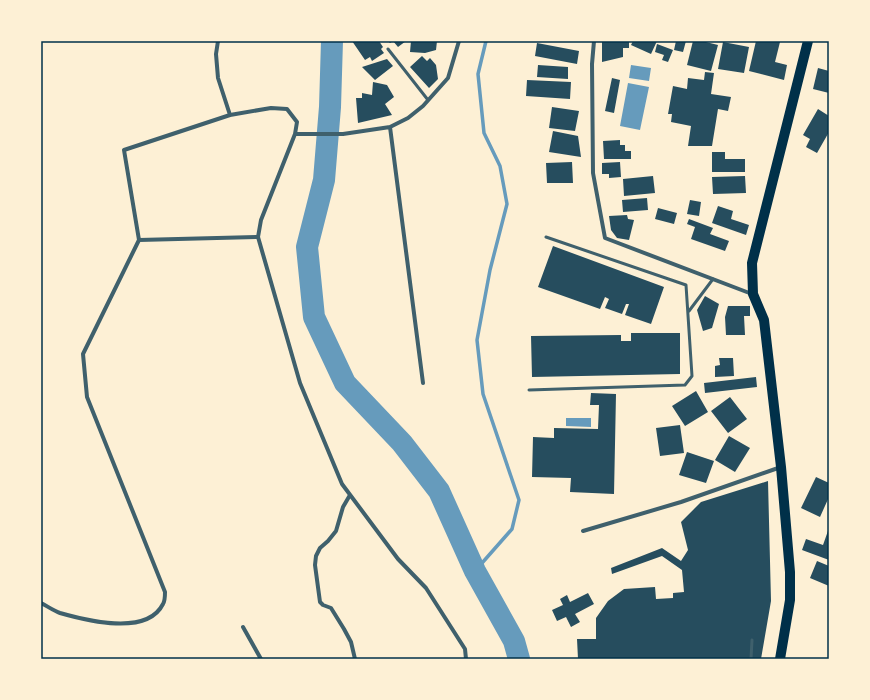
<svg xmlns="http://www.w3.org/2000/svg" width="870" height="700" viewBox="0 0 870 700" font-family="'DejaVu Sans',sans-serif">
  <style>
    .water { fill: #669bbc }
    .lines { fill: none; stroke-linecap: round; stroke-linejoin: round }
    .stream { stroke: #669bbc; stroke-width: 3.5 }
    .river { stroke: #669bbc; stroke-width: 22 }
    .building { fill: #264d5e }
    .service { stroke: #3f606c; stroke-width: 3 }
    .minor { stroke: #3f606c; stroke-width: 4 }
    .primary { stroke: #003049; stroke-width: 10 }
    .neatline { fill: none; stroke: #003049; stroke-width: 1.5 }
  </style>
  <rect width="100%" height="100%" fill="#fdf0d5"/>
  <path class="water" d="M631,65l20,3 -2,13 -20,-3z
    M628,83l21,4 -9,43 -20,-4z
    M566,418h25v9l-25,-1z"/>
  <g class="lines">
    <path class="stream" d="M475,571l37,-42 7,-29 -36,-106 -6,-54 13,-70 17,-66 -7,-38 -16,-33 -6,-59 8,-33"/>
    <path class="river" d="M332,41l-2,66 -6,73 -17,67 7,70 31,66 57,60 37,48 36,80 39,70 5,18"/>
  </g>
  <path class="building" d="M352,41h27l4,6 -2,2 3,4 -12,8 -2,-4 -5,3z
    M388,41h18l-8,6 -5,-6 -3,2z
    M411,41h26l-1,9 -11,3 -15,-1z
    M602,41h27v7h-6v9l-21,5z
    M633,41h24l-6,13 -20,-9z
    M676,41h10l-3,11 -9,-2z
    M693,41h9l16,4 -7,26 -24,-6z
    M756,41l24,1 -5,20 12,3 -3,15 -35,-9z
    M723,42l26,5 -5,26 -26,-4z
    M537,43l42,8 -2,13 -42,-8z
    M657,44l16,6 -5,12 -6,-2 2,-5 -9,-3z
    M422,56l5,5 3,-3 6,7 2,14 -9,9 -19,-21z
    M387,59l6,7 -18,14 -13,-13z
    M538,65l30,2v12l-31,-2z
    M818,68l11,3v22l-16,-4z
    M705,72l9,1 -3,21 20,3 -3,14 -10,-2 -6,37h-24l3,-20 -20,-4 1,-8h-4l5,-28 14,3 1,-11 16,2z
    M612,78l8,2 -6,33 -9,-2z
    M527,80l44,2 -1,17 -44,-3z
    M373,82l14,3 7,12 -9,7 7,11 -34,8 -2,-25h6v-5l10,2z
    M552,107l27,4 -4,20 -26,-3z
    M818,109l11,7v16l-12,21 -11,-6 4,-8 -7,-4z
    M553,131l25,5 3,21 -32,-5z
    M620,140v5h5v6h6v8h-27l-1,-18z
    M712,152h13v7h20v13h-33z
    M572,162l1,21h-26l-1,-20z
    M620,162l1,15 -12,1v-4h-7v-11z
    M653,176l2,17 -31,3 -1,-17z
    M745,176l1,17 -33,1 -1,-17z
    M647,198l1,12 -25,2 -1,-12z
    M690,200l11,2 -2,14 -12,-2z
    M718,206l15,5 -2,8 18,6 -3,10 -34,-12z
    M658,208l19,5 -3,11 -19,-5z
    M627,215l1,4 6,1 -5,20 -12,-2 -6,-8 -2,-14z
    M689,219l24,9 -3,6 19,7 -4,10 -34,-12 4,-12 -8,-3z
    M553,246l111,41 -13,37 -26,-9 4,-11h-3l-4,10 -17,-6 4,-9 -4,-2 -5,12 -62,-22z
    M705,296l14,8 -7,24 -9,3 -6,-21z
    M728,306h22v10h-6l1,19h-19l-1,-18z
    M631,333h49v41l-148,3 -1,-41 90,-1v6h10z
    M719,358h14l1,18 -19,1v-11l5,-1z
    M756,377l1,10 -52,6 -1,-10z
    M696,391l12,21 -23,14 -13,-20z
    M591,393l25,1 -2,100 -44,-2 1,-14 -39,-1 1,-40 21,1v-10l44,1 1,-24h-9z
    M730,397l17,22 -19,14 -17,-22z
    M680,425l4,28 -24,3 -4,-28z
    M729,436l21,12 -15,24 -20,-12z
    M687,452l27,9 -8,22 -27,-8z
    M816,477l13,6v14l-9,20 -19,-9z
    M768,481l3,120 -10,58h-183l-1,-20h19v-21l12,-17 16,-12 31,-2 1,12 17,-1v-5l11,-1 -2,-22 -20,-14 -50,18 -1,-6 51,-20 19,13 7,-11 -7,-28 20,-20z
    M829,528v32l-27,-10 4,-11 17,6z
    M817,561l12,5v20l-19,-8z
    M588,593l6,11 -19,10 5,8 -9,5 -5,-10 -9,4 -5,-11 11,-5 -3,-6 7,-4 3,7z"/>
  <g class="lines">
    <path class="service" d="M388,49l40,51
      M689,311l24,-32
      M529,390l156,-5 7,-9 -6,-91 -140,-48
      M751,659l1,-19"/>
    <path class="minor" d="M218,41l-2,13 2,24 12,37
      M594,41l-2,23 1,109 12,65 147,56
      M390,127l33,256
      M295,134h48l47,-7 18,-9 15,-12 25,-28 11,-37
      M139,240l119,-3
      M350,495l-7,12 -7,24 -8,10 -8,7 -4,8 -1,9 5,37 3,3 8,3 13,21 7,13 4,17
      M583,531l98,-29 100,-35
      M41,603c6,3 13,8 19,10 28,8 87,23 103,-9 2,-3 2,-8 2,-12l-78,-195 -4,-43 56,-114 -15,-90 106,-35 41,-7 16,1 10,13 -2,12 -34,86 -3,17 42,146 42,101 56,75 28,29 39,61 1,10
      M243,627l18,32"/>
    <path class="primary" d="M780,659l10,-59v-28l-9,-105 -17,-147 -11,-26 -1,-31 56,-222"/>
  </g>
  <rect width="870" height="700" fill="none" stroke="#fdf0d5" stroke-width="84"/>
  <rect x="42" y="42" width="786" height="616" class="neatline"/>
</svg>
